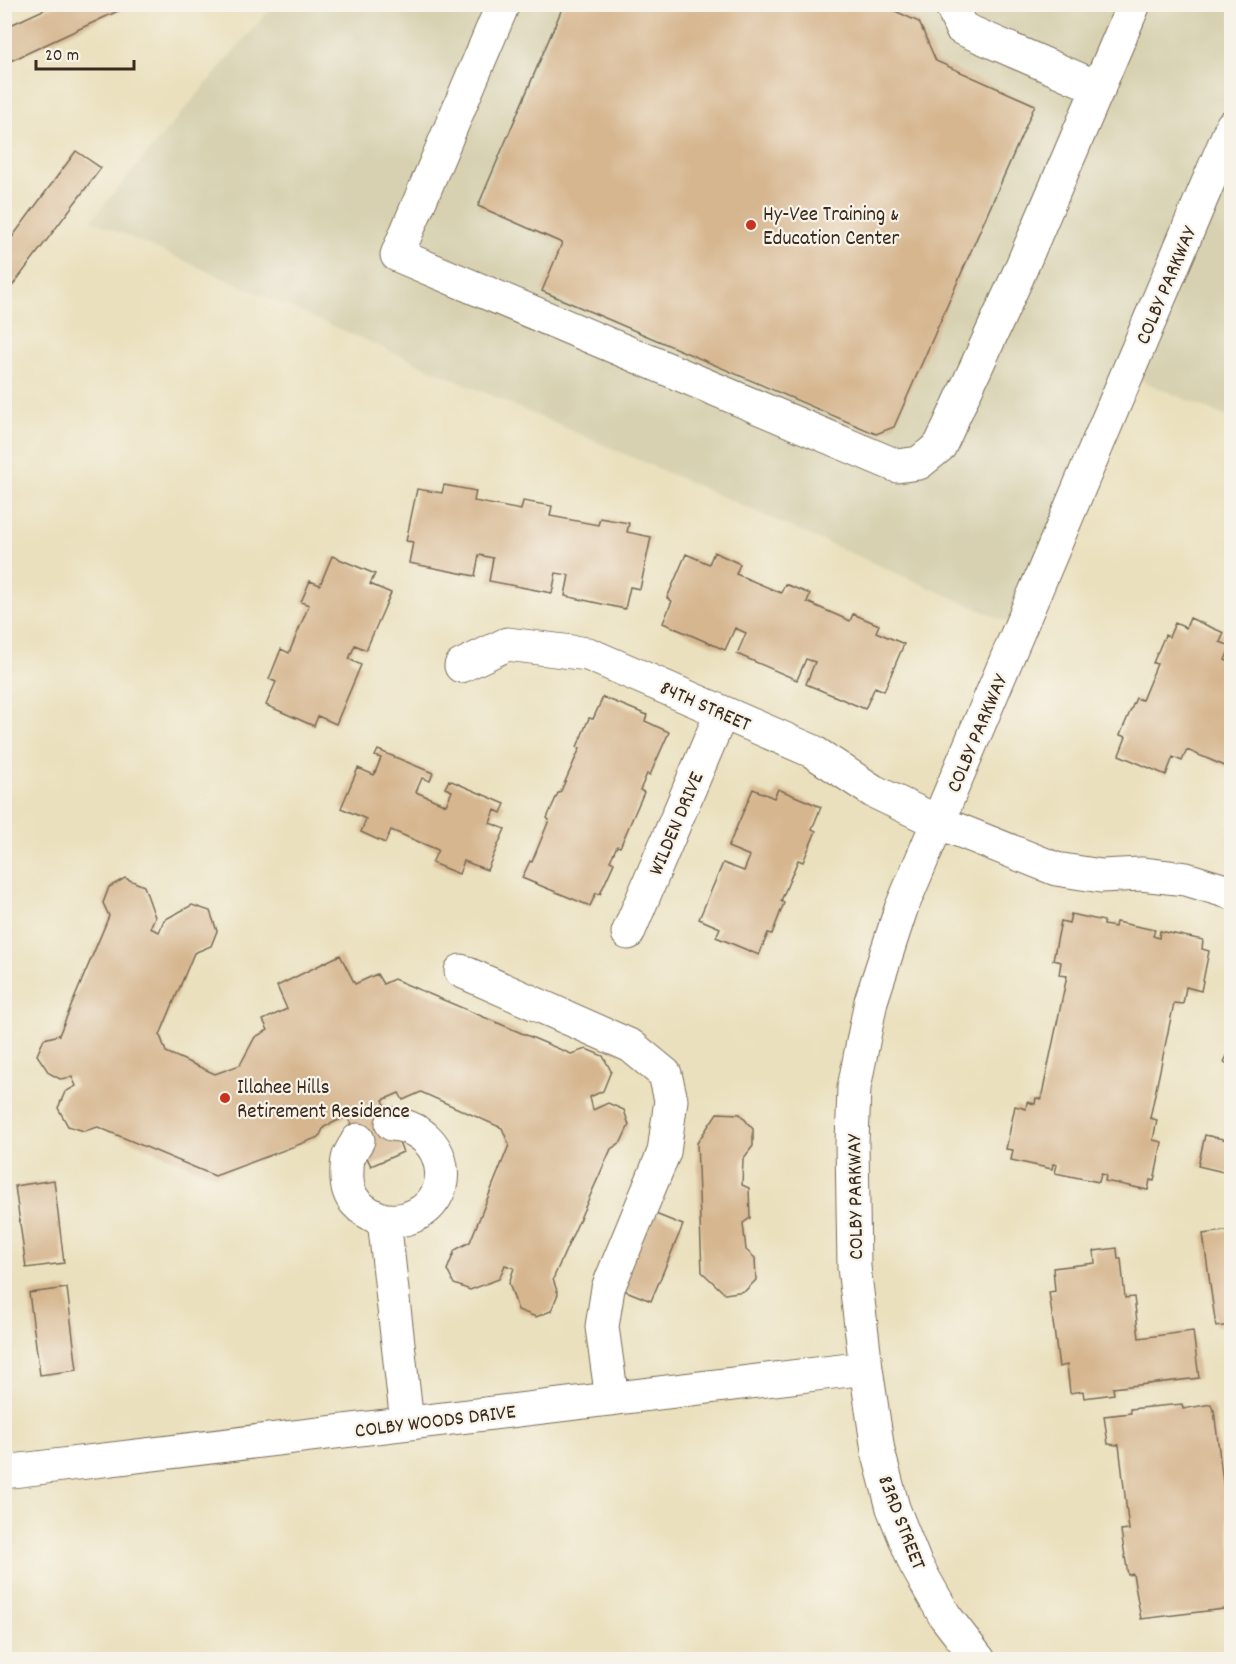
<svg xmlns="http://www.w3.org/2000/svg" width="1236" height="1664" viewBox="0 0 1236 1664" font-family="Dekko,sans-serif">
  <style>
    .built { fill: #d7d1b1 }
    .building { fill: #d6b68f }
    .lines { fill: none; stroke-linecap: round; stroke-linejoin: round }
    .minor-casing { stroke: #786a56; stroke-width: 35 }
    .minor { stroke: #fff; stroke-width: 33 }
    .poi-dot { fill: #c8321e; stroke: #f7f3e8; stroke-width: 2 }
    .labels { text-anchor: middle; stroke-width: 4.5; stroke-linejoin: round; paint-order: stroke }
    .poi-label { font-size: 21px; fill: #3b2a1e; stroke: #f7f3e8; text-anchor: start }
    .street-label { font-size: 21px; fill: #3b2a1e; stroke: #f7f3e8 }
  </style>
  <rect width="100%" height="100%" fill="#f7f3e8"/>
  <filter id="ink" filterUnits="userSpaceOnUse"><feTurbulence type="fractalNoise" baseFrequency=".0167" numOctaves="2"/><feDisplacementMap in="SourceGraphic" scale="12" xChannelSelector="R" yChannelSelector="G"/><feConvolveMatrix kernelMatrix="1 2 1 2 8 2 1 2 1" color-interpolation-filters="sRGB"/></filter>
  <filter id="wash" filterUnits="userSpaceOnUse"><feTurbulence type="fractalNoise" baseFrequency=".008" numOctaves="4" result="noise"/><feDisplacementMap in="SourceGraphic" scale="24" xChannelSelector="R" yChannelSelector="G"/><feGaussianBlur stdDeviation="1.35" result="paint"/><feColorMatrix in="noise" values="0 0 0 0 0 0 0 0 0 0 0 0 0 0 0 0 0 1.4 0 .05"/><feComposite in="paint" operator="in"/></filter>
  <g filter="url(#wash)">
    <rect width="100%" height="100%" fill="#eae0bd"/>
    <path class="built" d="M273,5h958v414l-105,-45 -107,253 -928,-407z"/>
    <g id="blocks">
      <path class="building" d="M56,4h77l-129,60v-36z
        M564,4h316l39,18 17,39 99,44 -141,322 -18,7 -334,-143 20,-48 -84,-37z
        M76,151l25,17 -97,129v-49z
        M444,485l32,6 -2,10 47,9 2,-9 29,5 -2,10 48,9 2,-7 29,5 -2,9 24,5 -11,52 -10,-2 -5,22 -60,-13 4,-21 -13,-2 -4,20 -63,-12 4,-23 -14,-3 -4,21 -66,-13 4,-21 -7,-1 11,-52 25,4z
        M714,552l26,12 -4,10 45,19 4,-9 25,10 -3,8 43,19 3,-7 26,11 -3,7 28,12 -20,47 -9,-4 -10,22 -59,-25 9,-22 -9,-3 -9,21 -60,-26 9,-21 -11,-5 -10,22 -62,-27 9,-22 -5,-3 19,-44 23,10z
        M332,556l43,18 -5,10 21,9 -25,57 -11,-5 -6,14 12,6 -25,59 -18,-8 -4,10 -48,-21 10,-23 -7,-3 12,-30 8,4 20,-48 -8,-3 9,-21 10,4z
        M1190,618l34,15 -4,9 11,4 -6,14 7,3v106l-45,-19 -5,11 -9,-4 -7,18 -47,-20 7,-18 -6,-2 16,-37 6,2 15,-36 -4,-1 12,-28 4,2 6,-14 11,5z
        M603,697l44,18 -2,6 24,11 -19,43 -3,-1 -7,16 4,2 -24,55 -3,-1 -7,15 4,2 -14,31 -4,-1 -6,13 -68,-28 8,-17 2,1 17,-42 -2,-2 11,-25h2l20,-45 -3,-1 12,-29 4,1z
        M378,750l55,23 -3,8 -8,-3 -6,14 30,13 6,-14 -7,-3 4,-8 56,24 -4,9 -6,-3 -5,13 15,6 -18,41 -23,-9 -5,13 -27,-11 6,-13 -47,-20 -6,13 -24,-11 5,-13 -25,-11 17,-40 16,7 7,-17 -6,-2z
        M753,789l21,9 4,-9 43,18 -9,22 4,2 -13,31 -5,-2 -17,41 3,2 -12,31 -4,-1 -9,22 -43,-18 4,-9 -21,-9 24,-56 21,8 6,-15 -22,-9z
        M125,878l19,8 11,31 -5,11 9,4 5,-12 28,-15 18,6 7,20 -6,15 -17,7 -34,82 6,17 49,22 25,-9 15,-28 13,-7 -5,-10 24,-11 -10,-23 63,-31 15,29 22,-10 6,10 11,-5 177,75 15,-5 17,7 8,15 -8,20 -13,6 3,13 15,-7 16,7 5,15 -8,17 -10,7 -58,130 5,15 -7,17 -15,6 -18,-7 -9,-27 5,-15 -9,-3 -6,14 -29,11 -16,-6 -7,-14 8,-20 15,-8 39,-97 -7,-17 -81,-36 -18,8 -4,-7 -16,7 20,52 -32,14 -24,-50 -23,11 -5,10 -104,39 -117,-49 -14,4 -16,-5 -10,-18 7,-16 11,-6 -4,-9 -12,2 -11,-6 -12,-18 7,-16 15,-4 50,-119 -6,-13 6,-16z
        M1071,914l33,7v4l11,2 1,-5 39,8 -2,6 6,2 1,-7 43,9 -1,9 7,2 -8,40 -15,-4 -3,17 -9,-1 -24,115 7,2 -4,20 9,2 -8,39 -4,-1 -2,10 -43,-9 1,-6 -5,-1 -2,8 -44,-9 2,-8 -4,-1 -1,5 -41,-9 2,-10 -7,-1 9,-43 11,3 1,-7 8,2 1,-6 5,1 26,-123 -8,-1 2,-13 -8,-2 8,-39 8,2z
        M1232,1046v20l-8,-4z
        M717,1113l23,1 13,15v17l-10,13 -1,26 7,3 1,30 -7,5 3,27 9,8 1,22 -11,11 -20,3 -23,-22 -5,-129z
        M1205,1135l27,6v33l-34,-8z
        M54,1180l10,83 -38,5 -11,-82z
        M653,1213l30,12 -32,76 -30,-12z
        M1232,1230v95l-16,2 -13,-93z
        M1117,1248l1,11h3l4,39 9,-1 5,41 54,-7 6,47 -86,10 1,6 -30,4 -1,-7 -13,2 -3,-28 -8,2 -10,-75 6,-1 -2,-23 42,-5 -1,-12z
        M67,1288l10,82 -37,5 -11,-82z
        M4,1341h2l2,21h-4z
        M1182,1404l1,5 28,-5 2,6h1l18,146v52l-91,11 -8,-45 -5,1 -7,-44 8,-1 -10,-85 -11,-1 -4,-28 27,-3 -1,-4z"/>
    </g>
  </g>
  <g filter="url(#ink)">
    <use href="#blocks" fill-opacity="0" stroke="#786a56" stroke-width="1.5"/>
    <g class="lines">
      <g class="minor-casing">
        <path id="minor" d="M503,4l-106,251 500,211 22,-3 21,-17 76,-166 118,-276
          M951,4l10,24 138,60
          M461,666l46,-22 81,10 224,97 61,40 65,31 118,47 45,7 40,-2 45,5 46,14
          M628,933l94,-221
          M461,971l170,75 34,28 6,26 -7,52 -56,136 -6,39 10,72
          M358,1140c-3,5 -7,11 -9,16 -2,5 -2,10 -2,15 -2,28 13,40 37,49l23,203
          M384,1220c7,0 17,1 24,-2 52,-17 41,-89 -16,-94
          M4,1472l862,-104
          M979,1660l-34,-44 -30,-53 -22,-55 -15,-57 -12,-83 -12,-101 -2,-124 2,-55 17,-87 30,-92 331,-783"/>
      </g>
      <use href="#minor" class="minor"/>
    </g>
  </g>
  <g class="poi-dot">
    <circle cx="751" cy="225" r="6"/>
    <circle cx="225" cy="1098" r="6"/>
  </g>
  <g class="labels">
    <g class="poi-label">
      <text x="763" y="220">Hy-Vee Training &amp;<tspan x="763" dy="24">Education Center</tspan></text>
      <text x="237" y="1093">Illahee Hills<tspan x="237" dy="24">Retirement Residence</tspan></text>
    </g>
    <g class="street-label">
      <text transform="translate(1165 285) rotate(-67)" y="7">COLBY PARKWAY</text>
      <text transform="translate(706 705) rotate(24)" y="7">84TH STREET</text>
      <text transform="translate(976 733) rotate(-67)" y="7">COLBY PARKWAY</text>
      <text transform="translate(675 823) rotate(-67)" y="7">WILDEN DRIVE</text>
      <text transform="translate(854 1197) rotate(-91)" y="7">COLBY PARKWAY</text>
      <text transform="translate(435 1420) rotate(-7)" y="7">COLBY WOODS DRIVE</text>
      <text transform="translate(903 1522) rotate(69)" y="7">83RD STREET</text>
    </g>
  </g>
  <rect width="1236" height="1664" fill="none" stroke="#f7f3e8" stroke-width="24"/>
  <path d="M36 60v9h98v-9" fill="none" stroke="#3b2a1e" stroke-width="3"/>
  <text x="45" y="60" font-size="18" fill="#3b2a1e" stroke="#f7f3e8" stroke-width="4.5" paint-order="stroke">20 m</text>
</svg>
